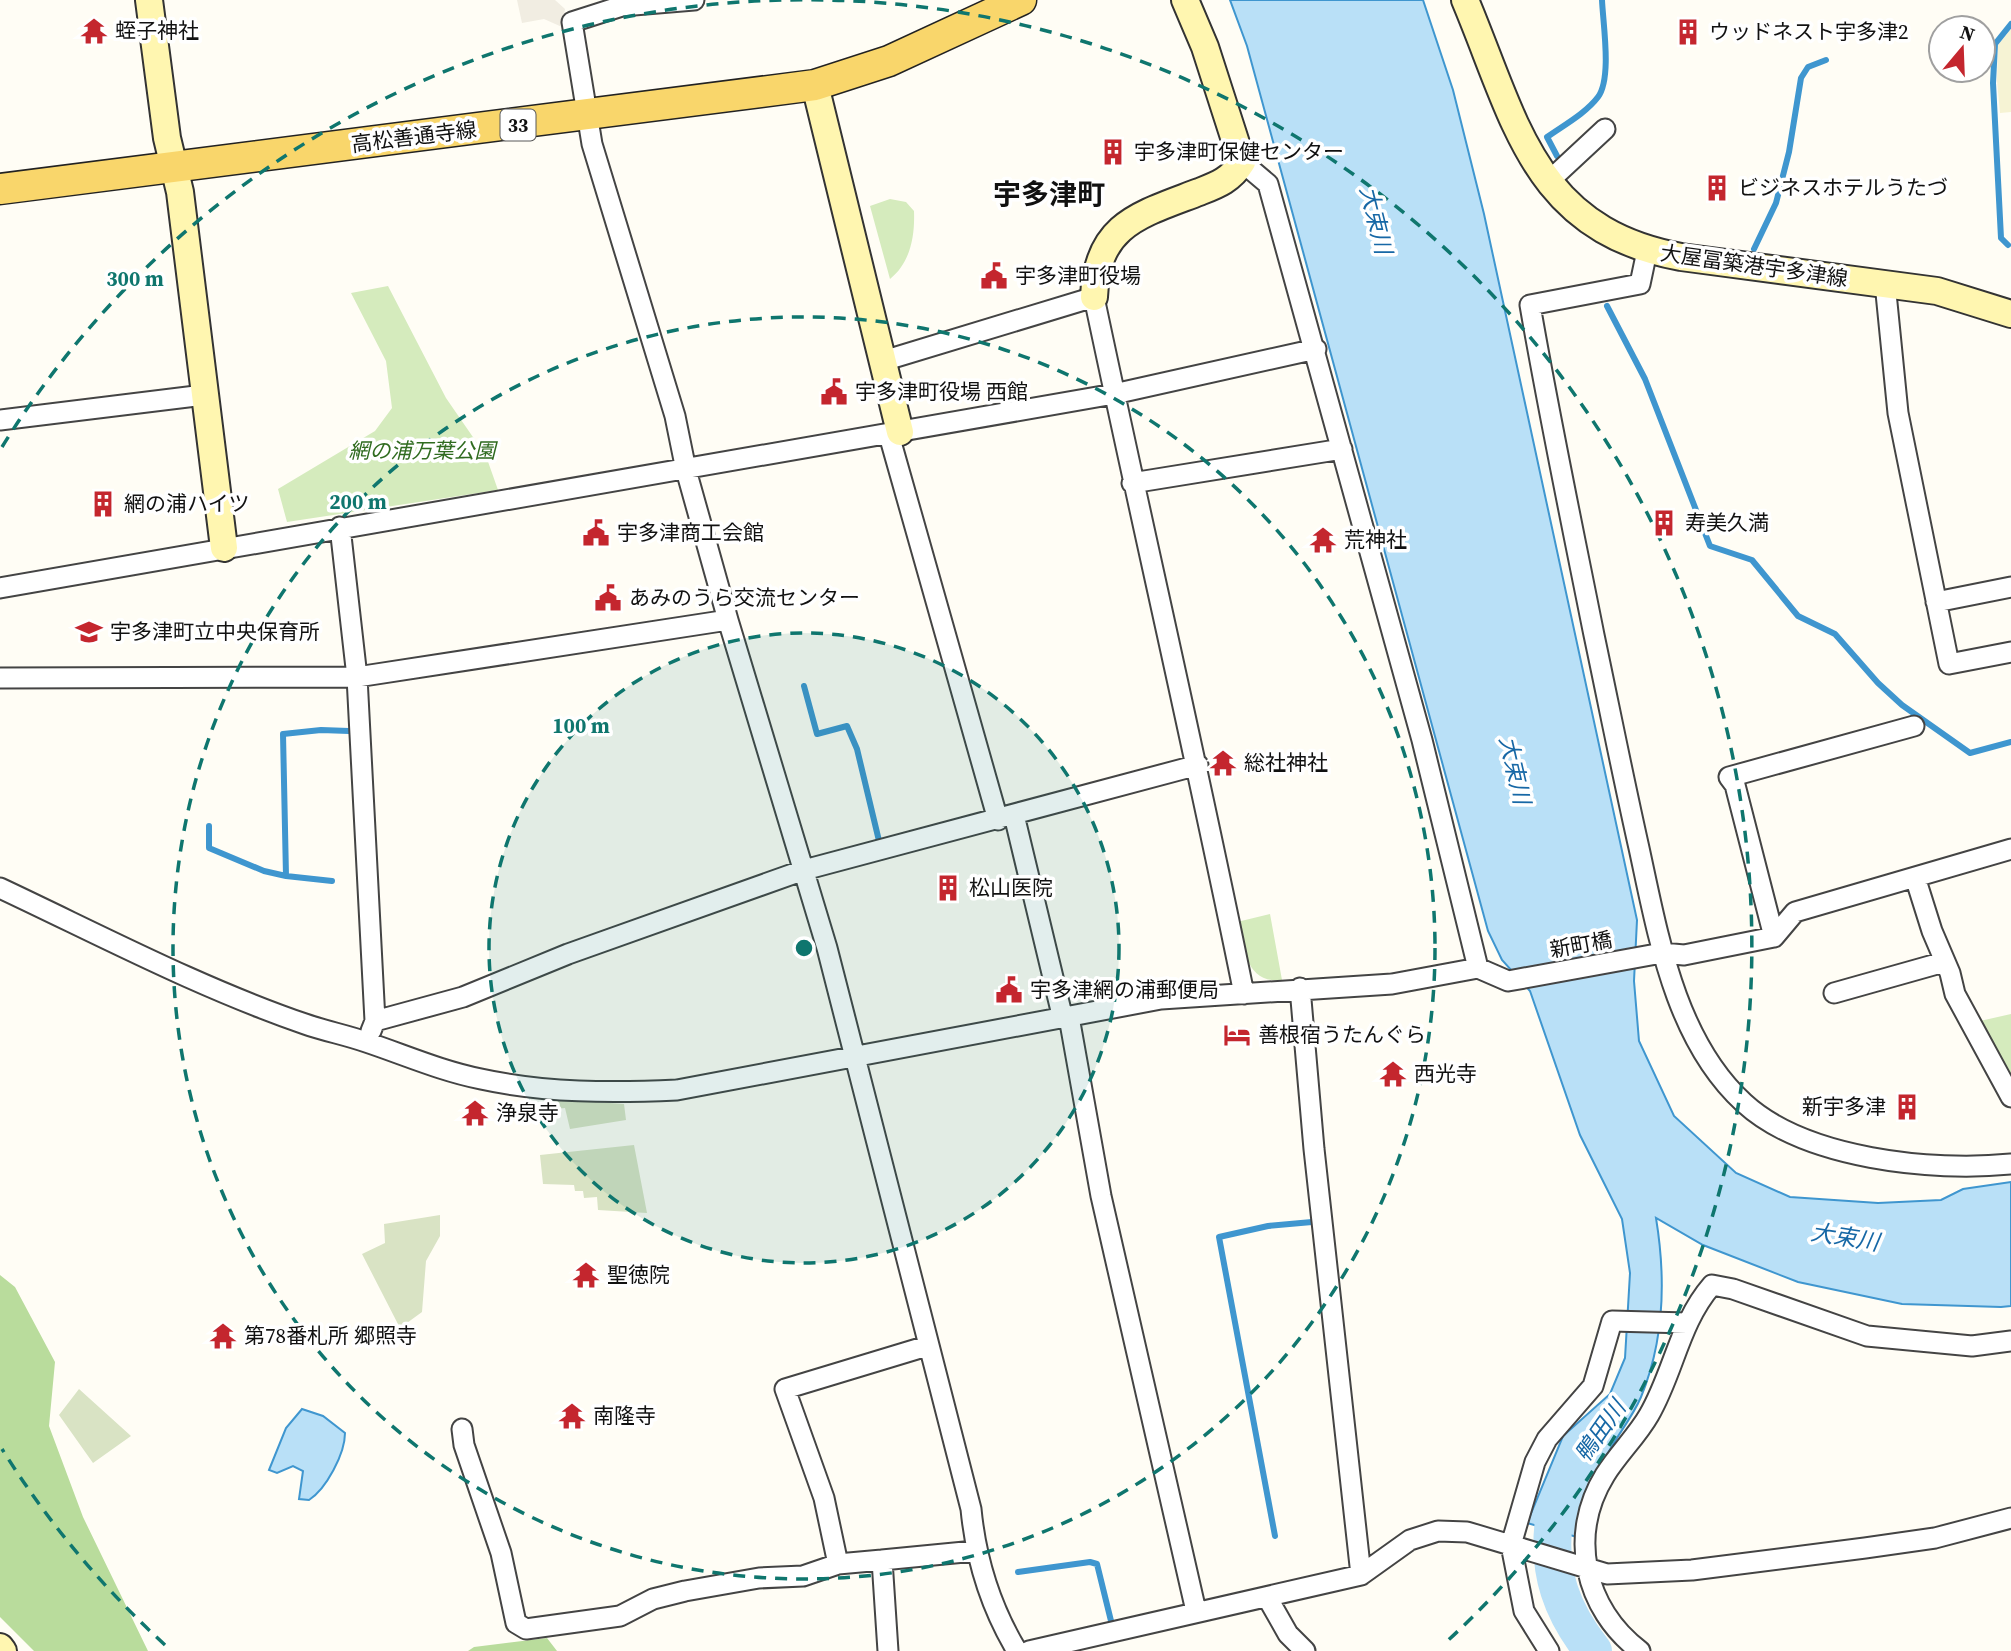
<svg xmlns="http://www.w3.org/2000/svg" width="2011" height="1651" viewBox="0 0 2011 1651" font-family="'Source Serif 4','Noto Sans JP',serif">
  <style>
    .farmland { fill: #f6f3d4 }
    .green { fill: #d5ebbd }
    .forest { fill: #b9dc9c }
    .cemetery { fill: #d9e3c4 }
    .plaza { fill: #f1ede2 }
    .water { fill: #b9e0f7; stroke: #3f96cf; stroke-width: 2 }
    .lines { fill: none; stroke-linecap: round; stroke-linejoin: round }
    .stream { stroke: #3f96cf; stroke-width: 6 }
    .river { stroke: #b9e0f7; stroke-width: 38 }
    .street-casing { stroke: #444; stroke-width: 23 }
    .secondary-casing { stroke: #333; stroke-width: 30 }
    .primary-casing { stroke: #222; stroke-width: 33 }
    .street { stroke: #fff; stroke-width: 19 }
    .secondary { stroke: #fff6b0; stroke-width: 26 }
    .primary { stroke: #f9d66b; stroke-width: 30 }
    .ring { fill: none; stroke: #0f766e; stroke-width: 3.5; stroke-dasharray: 12 9 }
    .labels { text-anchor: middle; stroke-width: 7; stroke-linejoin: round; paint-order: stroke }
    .shield { fill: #fff; stroke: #585858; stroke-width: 2 }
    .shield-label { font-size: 19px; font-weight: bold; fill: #111 }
    .poi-label { font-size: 21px; fill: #111; stroke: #fff; text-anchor: start }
    .street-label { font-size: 21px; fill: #111; stroke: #fff }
    .park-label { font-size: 21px; font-style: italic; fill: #2f6b1f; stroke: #fff }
    .water-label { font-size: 23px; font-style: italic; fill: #1768a6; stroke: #fff }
    .district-label { font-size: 28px; font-weight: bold; fill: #111; stroke: #fff }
    .centre { fill: #0f766e; stroke: #fff; stroke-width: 3.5 }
    .ring-label { font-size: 21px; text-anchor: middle; font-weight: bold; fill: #0f766e; stroke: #fff; stroke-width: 7; stroke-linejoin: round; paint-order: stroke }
  </style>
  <rect width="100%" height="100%" fill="#fffdf5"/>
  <path class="farmland" d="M2011,29v83l-11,1 -3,-32 1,-36z"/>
  <path class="green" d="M890,199l16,3 8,9c1,26 -4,52 -24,68l-20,-73z
    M388,286l58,112 40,58 12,34 -211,32 -9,-33 97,-58 17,-23 -6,-47 -35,-68z
    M1270,914l12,66c-35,4 -38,-30 -45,-58z
    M2011,1014v61l-31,-54z"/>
  <path class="forest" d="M0,1275l15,12 40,75 -6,64 34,91 65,134h-114l-34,-34z
    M547,1638l10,13h-89l6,-4z"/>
  <path class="cemetery" d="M553,1099l71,5 2,16 -56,9 -5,-21 -10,1z
    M634,1145l13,68 -49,-3 -1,-13 -13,1 -1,-7h-8l-1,-6 -31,-1 -3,-29z
    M440,1215v21l-14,25 -4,51 -22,16 -38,-74 23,-11 -1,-19z
    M79,1389l52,47 -38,27 -34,-48z"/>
  <path class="plaza" d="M517,0h38l10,9 -3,18 -18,-8 -22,4z"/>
  <path class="water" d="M1230,0h193l30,90 31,124 153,706 -3,61 5,60 35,75 62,57 54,24 88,6 63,-3 22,-11 48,-7v124l-10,1 -99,-3 -104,-22 -95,-37 -47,-27c10,61 9,121 -15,179 -10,24 -30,45 -39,69 -10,23 -17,47 -25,71l-50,-14 36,-87 47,-42 15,-36 5,-85 -8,-54 -42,-84 -50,-144 -28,-31 -14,-29 -241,-885z
    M302,1409l21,7 22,17c0,21 -19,56 -36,67l-10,-1 4,-28 -10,-5 -16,7 -8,-3 17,-42z"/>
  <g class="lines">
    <path class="stream" d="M1557,156l-10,-19c17,-12 39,-24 51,-40 14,-19 5,-73 4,-97
      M2008,245l-7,-7 -8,-155 2,-39 16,-20
      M1754,249l22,-46 13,-51 12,-74 7,-11 18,-7
      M1607,306l38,73 65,167 42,14 46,56 37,18 43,49 24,22 68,48 41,-11
      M804,686l13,48 30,-8 10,23 23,96
      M209,826v22l55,23 22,5
      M332,881l-46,-5 -3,-142 38,-4 28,1
      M1275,1536l-56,-299 49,-11 44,-4
      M1018,1572l72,-10 7,2 15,61"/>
    <path class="river" d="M1569,1480c-5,13 -13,28 -15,41 -7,51 8,91 39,130"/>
    <g class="street-casing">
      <path id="street" d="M694,0l-72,6 -50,16 20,122 83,272 11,54 42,150 99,328 144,561c5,52 19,97 46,142
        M1242,162l26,22 154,556 56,228
        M1548,182l57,-53
        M1647,251l-7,33 -110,21c19,110 42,220 64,330 15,71 29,142 45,213 19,87 36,192 105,255 61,56 188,69 267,61
        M1885,283l13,130 51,251 62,-12
        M883,361l211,-64c49,233 103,464 150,697
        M0,420l204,-25
        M889,435l109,385
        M1132,483l210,-34
        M340,527l17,150 18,344 -4,10
        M0,588l1114,-194 202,-45
        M1936,602l75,-15
        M0,678l357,-1 371,-57
        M1014,815l49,204
        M1915,877l17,54 18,42 5,21 56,103
        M0,888c100,47 200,100 305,136 20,7 41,11 61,18 39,13 75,29 115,37 64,14 131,14 196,11l484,-91 231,-15 86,-16 30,13 154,-28 22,2 90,-18 21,-25 216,-63
        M1774,937l-39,-152 -6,-8 185,-51
        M1300,988l14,161 47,426
        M1834,993l110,-31
        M1069,1017l32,179 95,415
        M375,1021l88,-24 105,-43 236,-84 394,-105
        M462,1429l2,16 37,108 15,70 10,6 94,-13 33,-17 32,-8 74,-13 44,-2 35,-12 44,-4
        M838,1564l-14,-66 -39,-109 142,-43
        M1267,1597l21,37 17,17
        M888,1651l-6,-91 93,-9
        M1029,1651l332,-76 49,-35 28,-9 29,1 140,42 85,-4 173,-22 70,-10 76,-20
        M1549,1651l-25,-40 -13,-66 24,-83 12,-23 46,-53 19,-65 75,2
        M1640,1651c-56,-42 -72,-116 -35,-176 13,-21 32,-39 44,-60 25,-43 30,-92 63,-130l21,4 134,47 105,10 39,-5"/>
    </g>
    <g class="secondary-casing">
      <path id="secondary" d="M149,0l18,138 13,54 44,356
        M1465,0c51,121 68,230 216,257l256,34 74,23
        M815,85l85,347
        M1094,297c3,-73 45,-82 105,-105 18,-7 32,-12 43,-30l-37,-115 -20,-47
        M0,1647l3,4"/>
    </g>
    <g class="primary-casing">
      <path id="primary" d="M0,189l815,-104 74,-24 132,-61"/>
    </g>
    <use href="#street" class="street"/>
    <use href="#secondary" class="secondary"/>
    <use href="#primary" class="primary"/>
  </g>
  <circle cx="804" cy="948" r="315" fill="#0f766e" fill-opacity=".12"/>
  <g class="ring">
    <circle cx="804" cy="948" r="315"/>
    <circle cx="804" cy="948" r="631"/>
    <path d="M165 1645A946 946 0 0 1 2 1449M2 447A946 946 0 1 1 1443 1645"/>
  </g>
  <defs>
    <g id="temple-bare" transform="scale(2.1)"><path d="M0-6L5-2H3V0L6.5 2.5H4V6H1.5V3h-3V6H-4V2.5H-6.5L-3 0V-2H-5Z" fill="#c4262e" stroke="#fff" stroke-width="2.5" paint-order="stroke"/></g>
    <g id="building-bare" transform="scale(2.1)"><path d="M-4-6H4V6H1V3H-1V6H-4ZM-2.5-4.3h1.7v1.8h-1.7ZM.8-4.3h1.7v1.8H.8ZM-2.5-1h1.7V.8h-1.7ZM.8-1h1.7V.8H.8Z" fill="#c4262e" stroke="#fff" stroke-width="2.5" paint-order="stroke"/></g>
    <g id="civic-bare" transform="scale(2.1)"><path d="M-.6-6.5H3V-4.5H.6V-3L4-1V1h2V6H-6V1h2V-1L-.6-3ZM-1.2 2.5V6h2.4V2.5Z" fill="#c4262e" stroke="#fff" stroke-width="2.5" paint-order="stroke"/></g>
    <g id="school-bare" transform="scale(2.1)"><path d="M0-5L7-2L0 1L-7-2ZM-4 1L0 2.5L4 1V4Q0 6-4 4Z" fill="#c4262e" stroke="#fff" stroke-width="2.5" paint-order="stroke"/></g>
    <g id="hotel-bare" transform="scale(2.1)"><path d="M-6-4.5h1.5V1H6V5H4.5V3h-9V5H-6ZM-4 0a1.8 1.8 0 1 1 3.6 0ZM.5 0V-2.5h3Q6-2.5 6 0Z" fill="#c4262e" stroke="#fff" stroke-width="2.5" paint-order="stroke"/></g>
  </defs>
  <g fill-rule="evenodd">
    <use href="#temple-bare" x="94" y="31"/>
    <use href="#building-bare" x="1688" y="32"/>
    <use href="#building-bare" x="1113" y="152"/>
    <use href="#building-bare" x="1717" y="188"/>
    <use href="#civic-bare" x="994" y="276"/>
    <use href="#civic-bare" x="834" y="392"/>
    <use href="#building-bare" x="103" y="504"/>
    <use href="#building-bare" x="1664" y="523"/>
    <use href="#civic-bare" x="596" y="533"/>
    <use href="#temple-bare" x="1323" y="540"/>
    <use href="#civic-bare" x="608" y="598"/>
    <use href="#school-bare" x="89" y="632"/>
    <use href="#temple-bare" x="1223" y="763"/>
    <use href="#building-bare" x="948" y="888"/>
    <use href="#civic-bare" x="1009" y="990"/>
    <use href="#hotel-bare" x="1237" y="1035"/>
    <use href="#temple-bare" x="1393" y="1074"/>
    <use href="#building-bare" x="1907" y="1107"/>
    <use href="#temple-bare" x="475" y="1113"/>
    <use href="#temple-bare" x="586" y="1275"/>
    <use href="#temple-bare" x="223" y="1336"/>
    <use href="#temple-bare" x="572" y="1416"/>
  </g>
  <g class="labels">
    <rect class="shield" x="500.5" y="109.5" width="35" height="31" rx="5"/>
    <g class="shield-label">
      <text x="518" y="132">33</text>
    </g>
    <g class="poi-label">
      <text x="115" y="38">蛭子神社</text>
      <text x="1709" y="39">ウッドネスト宇多津2</text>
      <text x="1134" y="159">宇多津町保健センター</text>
      <text x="1738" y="195">ビジネスホテルうたづ</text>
      <text x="1015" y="283">宇多津町役場</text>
      <text x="855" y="399">宇多津町役場 西館</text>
      <text x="124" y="511">網の浦ハイツ</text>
      <text x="1685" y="530">寿美久満</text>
      <text x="617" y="540">宇多津商工会館</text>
      <text x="1344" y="547">荒神社</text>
      <text x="629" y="605">あみのうら交流センター</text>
      <text x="110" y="639">宇多津町立中央保育所</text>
      <text x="1244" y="770">総社神社</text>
      <text x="969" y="895">松山医院</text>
      <text x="1030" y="997">宇多津網の浦郵便局</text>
      <text x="1258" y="1042">善根宿うたんぐら</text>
      <text x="1414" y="1081">西光寺</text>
      <text x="1886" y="1114" text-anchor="end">新宇多津</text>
      <text x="496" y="1120">浄泉寺</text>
      <text x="607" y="1282">聖徳院</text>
      <text x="244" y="1343">第78番札所 郷照寺</text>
      <text x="593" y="1423">南隆寺</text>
    </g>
    <g class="street-label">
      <text transform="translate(414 137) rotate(-7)" y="7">高松善通寺線</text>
      <text transform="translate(1754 266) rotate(8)" y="7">大屋冨築港宇多津線</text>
      <text transform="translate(1581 945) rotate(-10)" y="7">新町橋</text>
    </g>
    <g class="park-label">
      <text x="422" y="458">網の浦万葉公園</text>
    </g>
    <g class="water-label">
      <text transform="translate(1376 220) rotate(76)" y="8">大束川</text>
      <text transform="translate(1515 770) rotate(77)" y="8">大束川</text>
      <text transform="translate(1845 1237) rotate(9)" y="8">大束川</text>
      <text transform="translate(1600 1431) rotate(-55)" y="8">鴨田川</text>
    </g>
    <g class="district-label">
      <text x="1049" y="204">宇多津町</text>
    </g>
  </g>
  <circle cx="804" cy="948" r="10" class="centre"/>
  <g class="ring-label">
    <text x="135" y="286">300 m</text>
    <text x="358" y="509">200 m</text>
    <text x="581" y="733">100 m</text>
  </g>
  <g transform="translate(1962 49) rotate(19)"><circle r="33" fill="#ffffff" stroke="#a0a0a0" stroke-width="2"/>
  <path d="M0-5L12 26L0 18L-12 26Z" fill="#c4262e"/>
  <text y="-10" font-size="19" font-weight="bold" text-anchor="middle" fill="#111111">N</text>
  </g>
</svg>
